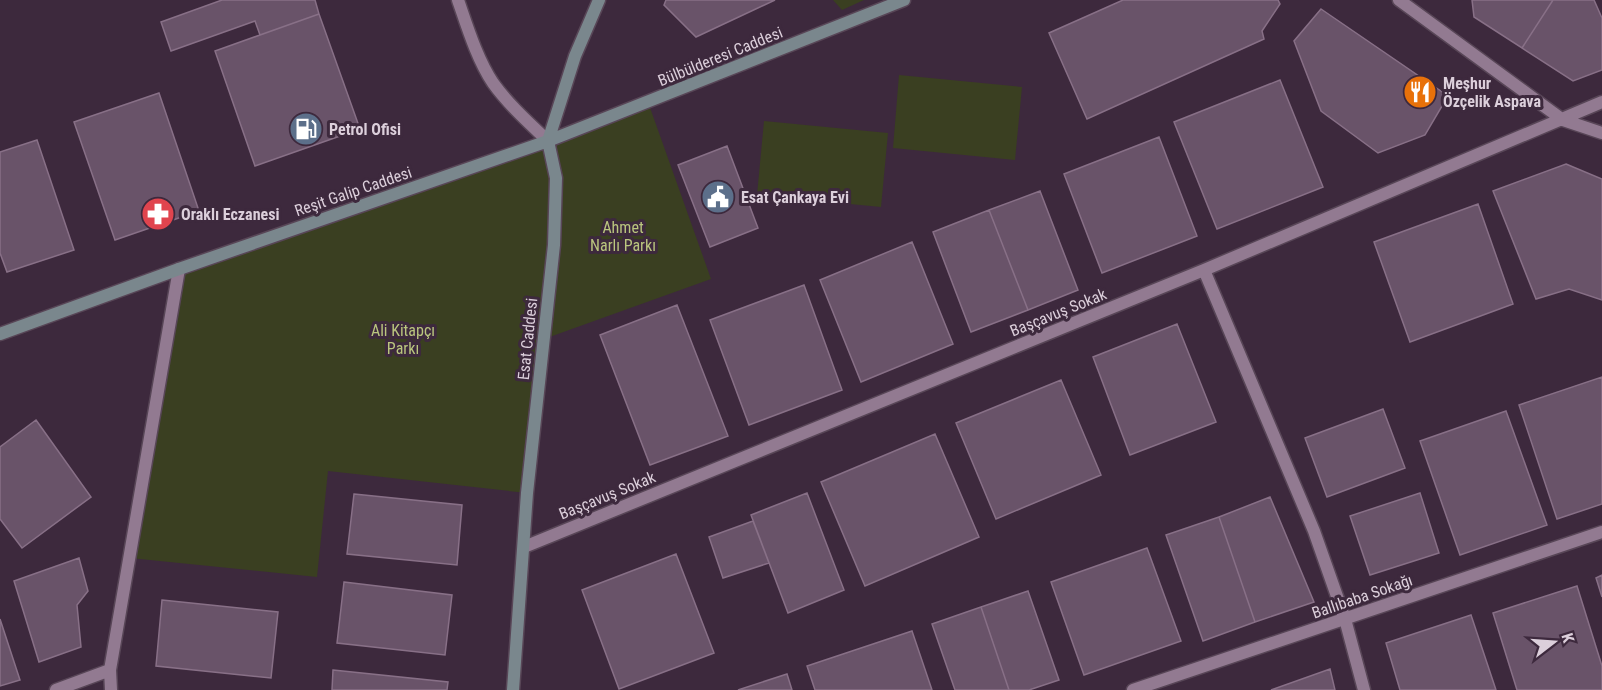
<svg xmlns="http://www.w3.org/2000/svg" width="1602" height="690" viewBox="0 0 1602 690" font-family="'Roboto Condensed',sans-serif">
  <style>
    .green { fill: #3a3f21 }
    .building { fill: #695369; stroke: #887087; stroke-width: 1.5 }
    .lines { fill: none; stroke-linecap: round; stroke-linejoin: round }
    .minor-casing { stroke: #584657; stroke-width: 15 }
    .tertiary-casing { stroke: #584657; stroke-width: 15 }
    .secondary-casing { stroke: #584657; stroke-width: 15 }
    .minor { stroke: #927a91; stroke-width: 12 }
    .tertiary { stroke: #927a91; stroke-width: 12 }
    .secondary { stroke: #7a878d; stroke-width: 12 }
    .labels { text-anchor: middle; stroke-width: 6; stroke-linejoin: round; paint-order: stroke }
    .street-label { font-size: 16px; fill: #dccfdb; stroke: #3d293d }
    .poi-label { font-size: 16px; font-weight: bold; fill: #dccfdb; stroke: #3d293d; text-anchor: start }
    .park-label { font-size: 16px; fill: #bac67e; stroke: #3d293d }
  </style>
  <rect width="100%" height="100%" fill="#3d293d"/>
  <path class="green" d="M833,0h31l-22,10z
    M899,75l123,12 -7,73 -122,-12z
    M648,102l63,177 -167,60 -17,154 -199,-22 -11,106 -187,-19 49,-289z
    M764,121l124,12 -7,74 -124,-12z"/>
  <path class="building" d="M222,0h93l4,14 -59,21 -5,-14 -84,30 -10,-29z
    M666,0h109l-79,37 -32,-32z
    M1123,0h155l2,4 -18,27 2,8 -177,80 -38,-86z
    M1472,0h81l-31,48 -48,-31z
    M1553,0h41l8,18v52l-29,11 -51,-33z
    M1321,9l127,87 -23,39 -47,18 -57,-42 -27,-70z
    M319,14l41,115 -105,37 -40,-115z
    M1280,80l43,107 -106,42 -43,-107z
    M159,93l40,118 -84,29 -41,-118z
    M1159,137l38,99 -95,37 -38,-99z
    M37,140l37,110 -67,22 -7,-19v-101z
    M727,146l31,82 -48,19 -32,-82z
    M1566,164l36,15v121l-33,-11 -33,10 -43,-108z
    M1040,191l38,99 -50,20 -39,-100z
    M1478,204l35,100 -103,38 -36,-100z
    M989,210l39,100 -57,22 -38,-100z
    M912,242l41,102 -92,38 -41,-102z
    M804,285l38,105 -93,35 -39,-105z
    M677,305l51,131 -78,29 -50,-130z
    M1177,324l39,98 -86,33 -37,-98z
    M1602,377v127l-45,15 -38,-114z
    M1061,380l40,95 -105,44 -40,-96z
    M1383,409l22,59 -78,29 -22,-59z
    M1506,411l41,114 -87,30 -40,-114z
    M36,420l55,77 -69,51 -22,-29v-72z
    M935,434l44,103 -114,49 -44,-104z
    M807,493l37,97 -56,23 -37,-98z
    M1420,493l19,60 -69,22 -20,-59z
    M354,494l108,11 -5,60 -110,-11z
    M1270,497l44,105 -59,20 -36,-105z
    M1219,517l36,105 -52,19 -37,-106z
    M753,521l16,42 -46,15 -14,-41z
    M1147,548l34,93 -97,34 -33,-93z
    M676,554l38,99 -95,36 -37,-99z
    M79,558l9,33 -11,14 4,42 -42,15 -25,-81z
    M1602,575v22l-6,-19z
    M344,582l108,13 -7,60 -108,-12z
    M1577,586l25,80v24h-85l-24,-77z
    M1028,591l31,89 -30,10h-20l-28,-83z
    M162,600l116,12 -7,66 -115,-12z
    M981,607l28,83h-54l-23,-66z
    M1471,615l25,75h-96l-14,-47z
    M0,619l20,61 -20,6z
    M912,631l20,59h-117l-8,-24z
    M1330,669l5,21h-64z
    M333,670l115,12 -1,8h-115z
    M787,674l5,16h-54z"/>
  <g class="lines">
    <g class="minor-casing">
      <path id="minor" d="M1399,0l164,120 39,13
        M1204,270l110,261 31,88 19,71
        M524,547l680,-277 398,-168
        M56,690l54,-20
        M111,690l-1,-20 69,-401
        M1133,690l469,-158"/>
    </g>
    <g class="tertiary-casing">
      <path id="tertiary" d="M458,0c9,26 19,59 35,83 15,21 36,40 55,58"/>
    </g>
    <g class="secondary-casing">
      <path id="secondary" d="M0,334l179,-65 369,-128 356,-141
        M513,690l14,-197 27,-248 2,-67 -8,-37 27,-85 24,-56"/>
    </g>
    <use href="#minor" class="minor"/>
    <use href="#tertiary" class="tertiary"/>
    <use href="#secondary" class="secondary"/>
  </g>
  <defs>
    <g id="restaurant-disc" transform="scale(1.725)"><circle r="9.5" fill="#e8710a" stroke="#3d293d"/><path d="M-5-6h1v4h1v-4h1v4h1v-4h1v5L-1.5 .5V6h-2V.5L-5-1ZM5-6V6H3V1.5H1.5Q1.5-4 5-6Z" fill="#fff"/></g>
    <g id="fuel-disc" transform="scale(1.725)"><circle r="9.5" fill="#5c6f8a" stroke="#3d293d"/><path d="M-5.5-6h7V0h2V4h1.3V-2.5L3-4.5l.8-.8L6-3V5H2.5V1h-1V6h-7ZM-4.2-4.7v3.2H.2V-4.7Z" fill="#fff"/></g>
    <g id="civic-disc" transform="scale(1.725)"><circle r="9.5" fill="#5c6f8a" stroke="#3d293d"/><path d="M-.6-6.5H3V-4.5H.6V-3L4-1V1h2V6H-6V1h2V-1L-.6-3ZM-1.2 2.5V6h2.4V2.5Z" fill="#fff"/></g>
    <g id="pharmacy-disc" transform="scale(1.725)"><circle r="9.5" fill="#e0444e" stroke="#3d293d"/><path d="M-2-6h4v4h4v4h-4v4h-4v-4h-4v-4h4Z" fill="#fff"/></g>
  </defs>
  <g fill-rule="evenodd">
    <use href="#restaurant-disc" x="1420" y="92"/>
    <use href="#fuel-disc" x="306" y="129"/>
    <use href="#civic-disc" x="718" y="197"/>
    <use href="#pharmacy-disc" x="158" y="214"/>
  </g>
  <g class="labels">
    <g class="street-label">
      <text transform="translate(720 56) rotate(-22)" y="6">Bülbülderesi Caddesi</text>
      <text transform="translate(353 191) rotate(-19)" y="6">Reşit Galip Caddesi</text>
      <text transform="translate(1058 312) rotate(-22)" y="6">Başçavuş Sokak</text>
      <text transform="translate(527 339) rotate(-84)" y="6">Esat Caddesi</text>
      <text transform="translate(607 495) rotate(-22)" y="6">Başçavuş Sokak</text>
      <text transform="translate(1362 596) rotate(-19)" y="6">Ballıbaba Sokağı</text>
    </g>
    <g class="poi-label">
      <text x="1443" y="89">Meşhur<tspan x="1443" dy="18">Özçelik Aspava</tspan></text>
      <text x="329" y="135">Petrol Ofisi</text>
      <text x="741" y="203">Esat Çankaya Evi</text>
      <text x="181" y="220">Oraklı Eczanesi</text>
    </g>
    <g class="park-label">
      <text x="623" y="233">Ahmet<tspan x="623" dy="18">Narlı Parkı</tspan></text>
      <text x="403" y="336">Ali Kitapçı<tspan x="403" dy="18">Parkı</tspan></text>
    </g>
  </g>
  <g transform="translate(1554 642) rotate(73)" stroke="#3d293d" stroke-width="4.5" paint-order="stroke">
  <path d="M0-4.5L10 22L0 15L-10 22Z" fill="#dccfdb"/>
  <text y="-9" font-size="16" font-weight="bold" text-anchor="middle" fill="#dccfdb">K</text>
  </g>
</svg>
